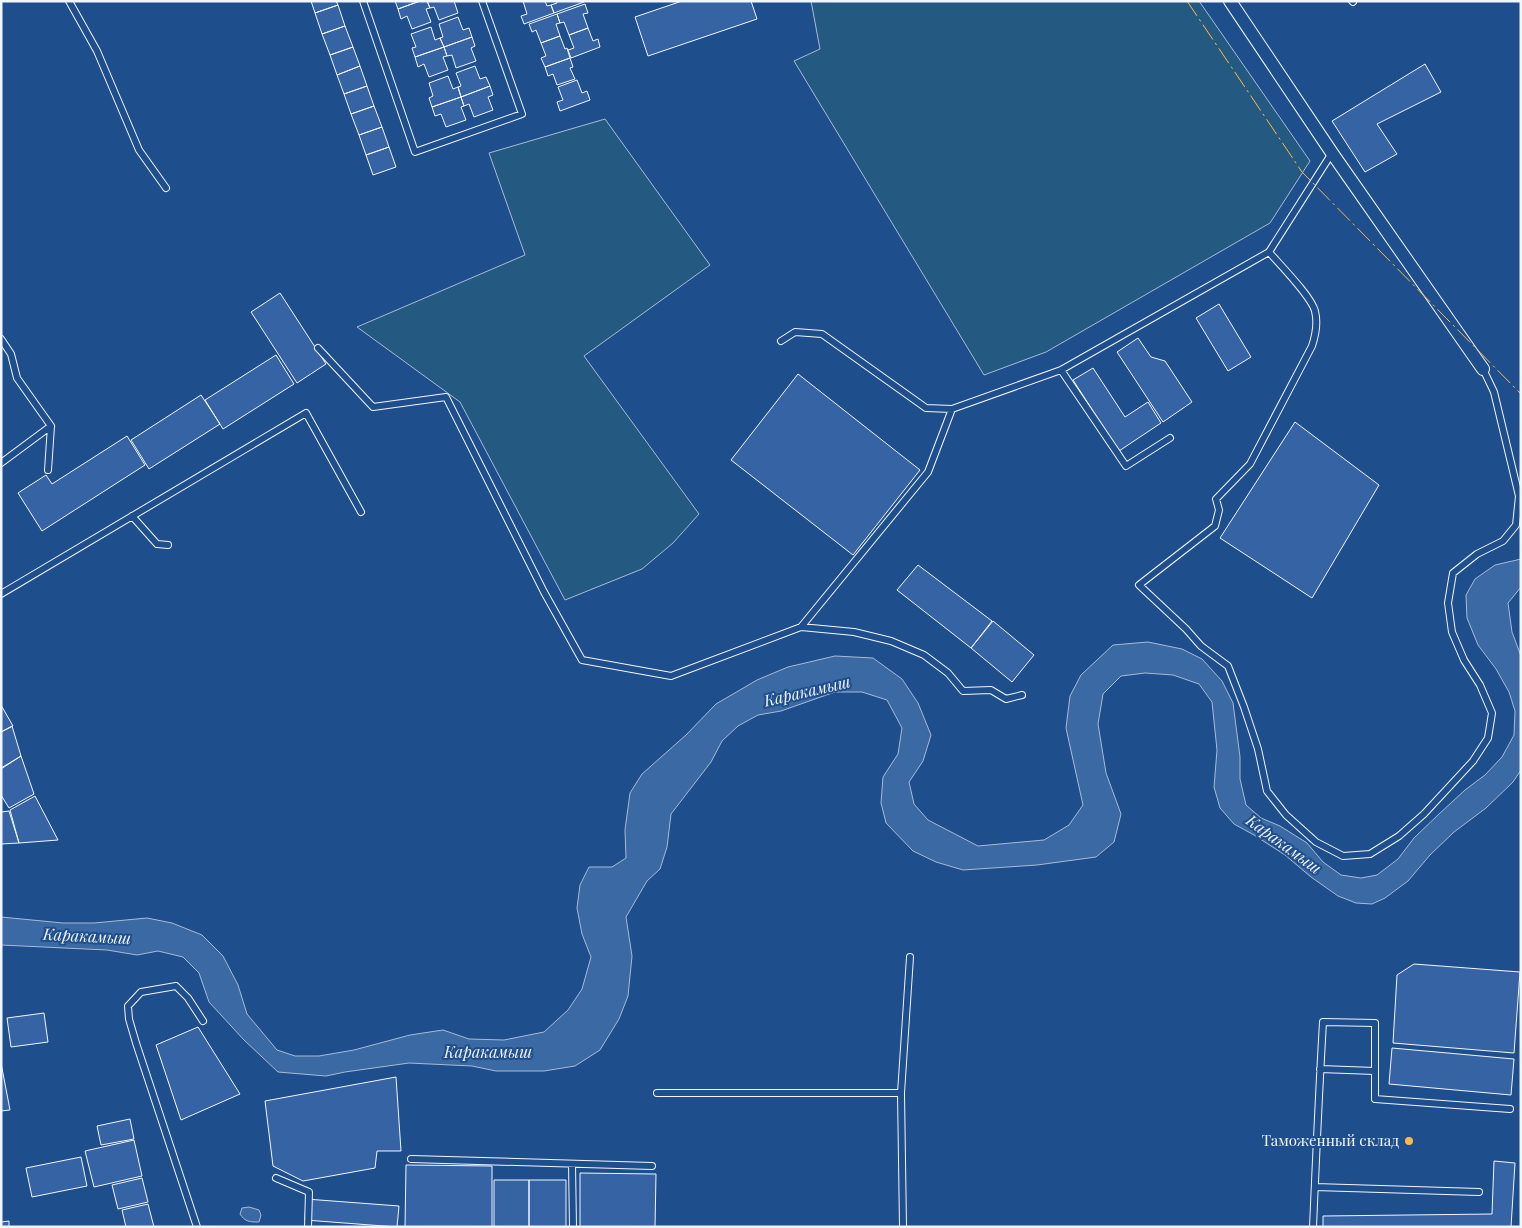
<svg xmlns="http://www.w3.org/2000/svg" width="1522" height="1228" viewBox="0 0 1522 1228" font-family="'Playfair Display',serif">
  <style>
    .green { fill: #245a82; stroke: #a8bbd7 }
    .water { fill: #3b69a3; stroke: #a8bbd7 }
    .building { fill: #3563a3; stroke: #f2f6ff }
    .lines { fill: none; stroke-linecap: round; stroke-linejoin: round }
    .service-casing { stroke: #f2f6ff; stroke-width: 8 }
    .minor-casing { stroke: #f2f6ff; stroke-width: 14 }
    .service { stroke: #1f4e8c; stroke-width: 6 }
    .minor { stroke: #1f4e8c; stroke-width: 12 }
    .power { stroke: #ffb74d; stroke-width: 1; stroke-dasharray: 18 4 2.5 4; stroke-linecap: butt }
    .poi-dot { fill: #ffb74d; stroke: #1f4e8c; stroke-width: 2 }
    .labels { text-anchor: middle; stroke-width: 4; stroke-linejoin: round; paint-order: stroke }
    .poi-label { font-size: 15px; fill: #f2f6ff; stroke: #1f4e8c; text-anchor: end }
    .water-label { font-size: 16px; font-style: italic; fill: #f2f6ff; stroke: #1f4e8c }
  </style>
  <rect width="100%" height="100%" fill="#1f4e8c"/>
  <path class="green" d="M811,1h388l111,160 -40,62 -224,129 -62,23 -190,-314 26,-12z
    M605,119l105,146 -126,91 115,158 -26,29 -31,26 -77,31 -105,-198 -103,-75 168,-72 -36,-102z"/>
  <path class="water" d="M1521,559v28l-13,16 4,29 9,24v114l-8,12 -27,26 -32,24 -24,23 -22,26 -23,17 -13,6 -16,-1 -18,-7 -27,-19 -26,-22 -31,-20 -20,-11 -14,-16 -6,-21 3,-37 -5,-48 -13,-18 -26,-9 -28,-2 -24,3 -18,18 -5,30 8,49 15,41 -7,28 -18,15 -59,8 -74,5 -27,-8 -23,-11 -27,-28 -5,-20 2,-26 15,-23 4,-26 -15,-28 -25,-8h-27l-54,19 -23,4 -20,11 -16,15 -11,21 -40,52 -4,33 -7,22 -13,12 -21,36 6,39 -4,40 -9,23 -19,31 -25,16 -31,5h-48l-24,-5 -63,-3 -64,9 -19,4 -48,-4 -34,-32 -35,-38 -10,-29 -16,-16 -25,-6 -21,4 -30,-5 -106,-5v-28l62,6h31l53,-5 25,5 30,12 21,21 15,29 9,29 30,36 18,6h24l35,-6 56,-15 33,-5 26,9 35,1 40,-8 24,-22 14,-21 9,-32 -9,-23 -5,-26 3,-23 9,-18h23l14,-9 -1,-28 5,-37 12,-19 44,-39 30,-31 41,-24 31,-13 47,-11 38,2 29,21 16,24 13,32 -8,26 -14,21 5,22 14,16 50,26 66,-6 25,-15 14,-20 -17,-77 4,-32 11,-21 32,-30 35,-3 34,7 20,10 20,22 11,22 7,54v22l6,26 15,13 19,8 27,17 16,19 18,13 20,3 16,-3 21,-16 16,-21 25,-24 26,-24 20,-15 17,-18 12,-22 1,-24 -6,-19 -13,-23 -18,-24 -11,-27 -1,-23 9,-16 20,-14z
    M249,1207l10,3 2,5 -2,7c-9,0 -14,0 -19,-8l2,-6z"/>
  <path class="building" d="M311,1h25l2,4 -23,8z
    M395,1h25l-22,8z
    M420,1h7l3,7 -4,1 5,13 -19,7 -5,-13 -6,3 -3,-10z
    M427,1h27l4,12 -19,7 -5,-13 -4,1z
    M523,1h22l2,5 4,-1 3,8 -30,11 -3,-8 6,-2z
    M557,1h27v1l-30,11 -3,-8 6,-2z
    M682,1h69l6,18 -109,37 -13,-39z
    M585,4l3,9 -5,1 5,14 -19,7 -5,-13 -4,1 -3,-9z
    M338,5l7,21 -23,8 -7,-21z
    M557,14l3,9 -4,1 4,12 -19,7 -5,-13 -4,2 -3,-8z
    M458,17l5,13 6,-2 3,9 -28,10 -4,-9 3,-1 -4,-13z
    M345,26l8,21 -23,8 -8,-21z
    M431,27l4,13 5,-2 4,9 -29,10 -3,-9 4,-1 -5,-13z
    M588,28l5,13 5,-2 2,8 -29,11 -3,-8 6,-2 -5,-13z
    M560,36l5,13 2,-1 3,10 -25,9 -4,-9 5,-2 -5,-13z
    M472,37l3,9 -4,2 5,13 -20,7 -4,-13 -5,1 -3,-9z
    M353,47l7,19 -23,9 -7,-20z
    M444,47l3,9 -4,1 5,13 -19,7 -5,-13 -6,3 -3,-10z
    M570,58l3,9 -3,1 5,11 -18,6 -4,-11 -5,2 -3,-9z
    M1425,64l16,28 -64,32 20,30 -32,18 -33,-51z
    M360,66l7,20 -23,8 -7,-19z
    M475,66l5,13 6,-2 4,9 -29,11 -3,-10 3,-1 -5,-13z
    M448,76l5,13 5,-2 3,10 -29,10 -3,-9 4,-2 -4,-13z
    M577,80l5,13 5,-2 3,9 -30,11 -3,-9 6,-2 -5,-13z
    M367,86l7,20 -23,8 -7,-20z
    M490,86l3,9 -5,2 5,13 -19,7 -5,-13 -5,2 -3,-9z
    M461,97l3,9 -3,1 5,13 -20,7 -5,-13 -6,2 -3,-9z
    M374,106l8,21 -23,8 -8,-21z
    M382,127l7,20 -23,8 -7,-20z
    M389,147l7,20 -23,8 -7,-20z
    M280,293l46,71 -29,19 -46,-71z
    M1219,304l32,53 -23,14 -32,-53z
    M1138,338l13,19 14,4 27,41 -29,20 -46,-70z
    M276,355l18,29 -71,45 -18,-29z
    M1093,368l32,49 23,-15 13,21 -42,28 -46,-71z
    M798,374l122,96 -67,85 -122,-95z
    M201,395l19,29 -71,45 -18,-29z
    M1295,422l84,63 -67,113 -92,-60z
    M127,436l18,29 -103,66 -24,-38 28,-18 6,9z
    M918,565l74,56 -21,27 -74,-58z
    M993,621l41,34 -22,27 -41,-34z
    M1,705l12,21 -12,6z
    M12,726l9,30 -20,12v-36z
    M21,756l13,38 -25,14 -8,-13v-26z
    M35,796l23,44 -39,3 -9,-33z
    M9,811l10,32 -18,1v-32z
    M1414,964l106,8 -6,81 -121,-10 4,-68z
    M44,1013l4,29 -37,5 -4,-29z
    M198,1027l42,67 -59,26 -25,-75z
    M1392,1048l122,11 -3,36 -122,-11z
    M1,1063l9,47 -9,1z
    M396,1077l5,74h-24l-2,17 -72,13 -30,-15 -8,-65z
    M130,1119l4,20 -33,6 -4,-19z
    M134,1140l8,36 -48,11 -9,-36z
    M81,1157l6,29 -55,11 -6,-29z
    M1494,1161l21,2 -4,64h-188v-11l169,-2z
    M406,1165l86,1v61h-87z
    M580,1173l76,1 -1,53h-75z
    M142,1178l6,24 -30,7 -6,-24z
    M494,1180h35v47h-35z
    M529,1180h37v47h-37z
    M306,1199l93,7 -2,21 -92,-7z
    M148,1204l6,23h-28l-4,-17z
    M9,1221v6h-8v-5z"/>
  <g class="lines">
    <g class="service-casing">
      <path id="service" d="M69,1l28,50 42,99 27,38
        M363,1l52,151 107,-38 -40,-113
        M1352,1l1,1
        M1269,252c12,14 42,44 46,59 3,12 1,23 -3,35l-62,118 -34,35 3,11 -4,16 -76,59 47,44 15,17 27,20 16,41 14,42 9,42 19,24 30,27 27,14 27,-2 29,-18 25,-22 49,-53 15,-23 4,-25 -12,-28 -16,-25 -12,-28 -4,-29 5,-30 24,-19 26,-13 13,-16 3,-29 -25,-104 -11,-23
        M1,339l10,15 6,24 34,48
        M781,341l14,-9 27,2 104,74 26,1
        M318,348l55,59 73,-10 98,195 38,68 89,16 130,-49 53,5 37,9 33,14 24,18 15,18 28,-1 15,9 16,-4
        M1061,370l65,96 44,-28
        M1,463l50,-37 -3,44
        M132,516l25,28 11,1
        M1,594l305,-181 55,99
        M801,627l127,-155 24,-63 109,-39 208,-118 63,-99
        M1375,1071v28l135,10
        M657,1093h244
        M411,1159l241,7
        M572,1164l1,63
        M276,1178l33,14 -1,35
        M1315,1187l164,5
        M197,1227l-61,-184 -7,-24 -1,-13 13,-14 35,-6 12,12 15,23
        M903,1227l-2,-134 9,-136
        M1313,1227c3,-69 6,-137 10,-205l52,1v48l-55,-2"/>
    </g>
    <g class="minor-casing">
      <path id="minor" d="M1230,1l102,152 151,216"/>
    </g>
    <use href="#service" class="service"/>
    <use href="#minor" class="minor"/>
    <path class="power" d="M1187,1l115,171 219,222"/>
  </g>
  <circle class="poi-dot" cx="1409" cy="1141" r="5"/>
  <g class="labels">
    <g class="poi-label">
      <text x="1399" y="1146">Таможенный склад</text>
    </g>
    <g class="water-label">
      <text transform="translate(807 691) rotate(-13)" y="6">Каракамыш</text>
      <text transform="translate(1284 844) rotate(36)" y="6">Каракамыш</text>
      <text transform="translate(87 936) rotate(3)" y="6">Каракамыш</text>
      <text x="488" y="1058">Каракамыш</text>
    </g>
  </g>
  <rect width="1522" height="1228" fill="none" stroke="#f2f6ff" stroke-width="5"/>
</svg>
